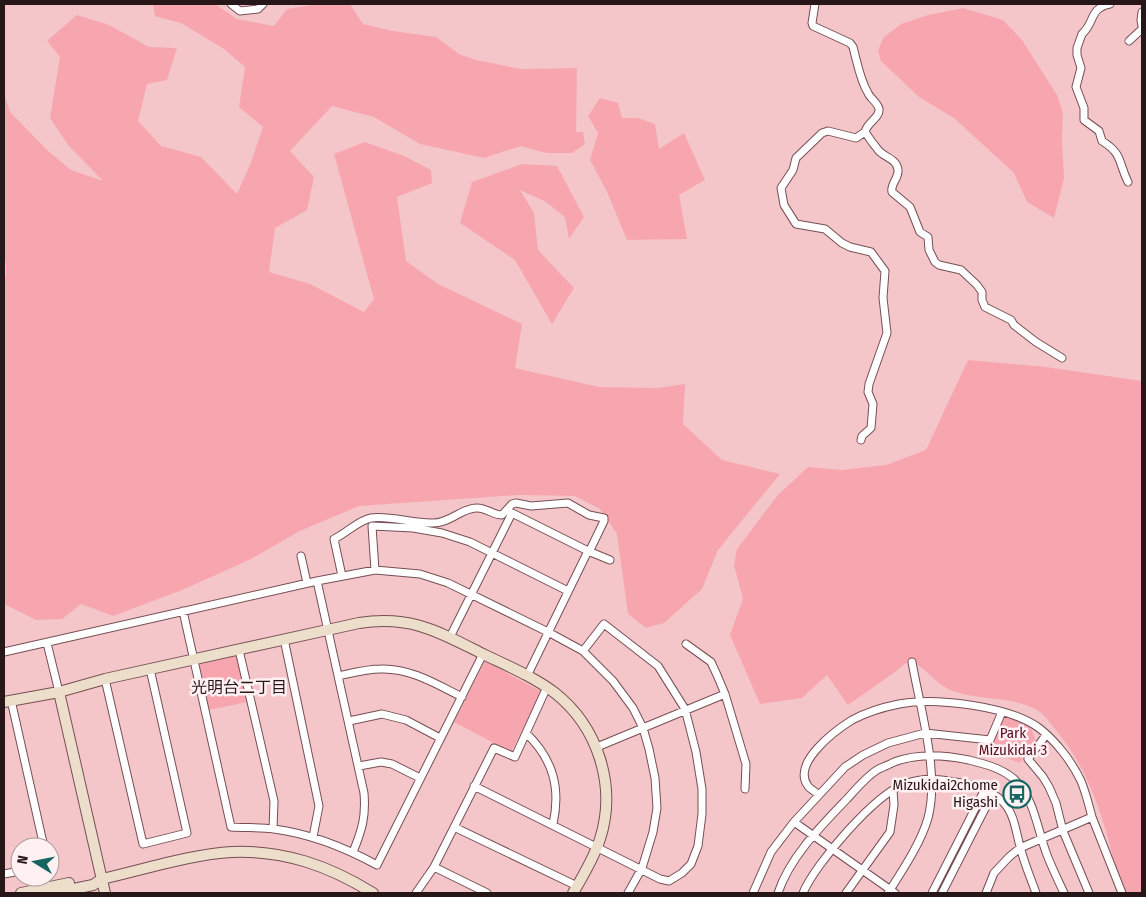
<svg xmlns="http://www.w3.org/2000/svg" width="1146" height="897" viewBox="0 0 1146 897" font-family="'Fira Sans Condensed','Noto Sans JP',sans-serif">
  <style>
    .green { fill: #f7a6b0 }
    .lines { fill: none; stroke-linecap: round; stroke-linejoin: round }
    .street-casing { stroke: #764f54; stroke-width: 9 }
    .secondary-casing { stroke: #764f54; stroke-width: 12 }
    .street { stroke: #fff; stroke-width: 7 }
    .secondary { stroke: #eddecc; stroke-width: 10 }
    .labels { text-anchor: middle; stroke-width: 5; stroke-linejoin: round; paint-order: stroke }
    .park-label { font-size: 15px; fill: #580e22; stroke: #fff0f1 }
    .poi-label { font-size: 15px; fill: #271719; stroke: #fff0f1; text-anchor: end }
    .neighbourhood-label { font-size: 16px; fill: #271719; stroke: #fff0f1 }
  </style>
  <rect width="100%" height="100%" fill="#f4c6ca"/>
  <path class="green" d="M153,4h62l22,15 37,7 13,-17 31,-5h32l13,20 30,7 43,6 23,17 17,6 45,9 56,-1 -1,64h7l2,12 -13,9h-26l-25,-7 -37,12 -64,-14 -46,-27 -42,-11 -42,45 24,26 -7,33 -32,18 -6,44 41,12 54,28 10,-13 -40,-145 31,-12 39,14 27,14 1,13 -35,14 9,64 32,23 84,40 -7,44 84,19 58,1 28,-4 -2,40 39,36 58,14 -62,76 -16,39 -38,34 -18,5 -18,-14 -11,-80 -17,-25 -25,-13 -57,-1 -159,11 -59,25 -51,29 -67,30 -69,26 -32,-12 -19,15 -26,1 -32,-16v-328h2v-14l-2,-1v-168l6,19 37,38 24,20 32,11 -35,-36 -18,-27 10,-61 -13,-16 30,-26 32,10 40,22 28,1 -10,32 -20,4 -9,37 23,25 40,11 36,37 13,-29 13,-38 -24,-20 6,-40 -21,-18 -43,-26 -26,-7z
    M963,8l40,12 19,20 35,55 6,18 -1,26 2,39 -10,40 -27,-16 -13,-29 -60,-55 -35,-21 -38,-36 -3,-10 5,-13 18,-14 27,-9z
    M600,98l18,5 4,15h16l17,6 4,25 25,-16 21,47 -26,15 8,44 -60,1 -20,-48 -17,-32 8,-27 -10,-17z
    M522,164l35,2 27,51 -15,22 -4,-22 -19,-15 -26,-12 14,23 4,37 36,38 -22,36 -37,-64 -55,-37 12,-41z
    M968,360l78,7 96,14v512h-21c-12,-57 -27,-118 -66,-164 -5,-6 -11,-15 -18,-19 -25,-14 -54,-9 -81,-18 -18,-5 -29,-23 -46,-32l-15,12 -47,33 -21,-30 -25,23 -42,6 -30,-69 13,-36 -9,-34 3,-16 40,-53 31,-29 33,3 45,-5 40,-15z
    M234,655l3,2 10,45 -38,8 -10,-45 2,-2z
    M485,661l57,31 -31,60 -57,-30z
    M1005,715l26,13 4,11 -15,24 -31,-12z"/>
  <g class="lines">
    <g class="street-casing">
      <path id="street" d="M231,4l9,7 18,-2 5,-5
        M815,4l-3,19 1,3 37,17 3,4c4,15 7,33 15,46 2,5 10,10 11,16 1,9 -12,13 -14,23 4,6 9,13 14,19 7,7 18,8 19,19 1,8 -8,14 -6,22l18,15 10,25 8,5 1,13 6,12 4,3 22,5 16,15 5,7v8l3,7 26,13 3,5 22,17 26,16
        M1110,4c-21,4 -15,19 -28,30l-5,14v7l4,13 -5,19 8,21v12l15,11 3,10c21,13 16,21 26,41
        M1142,12l-1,8 1,6
        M1129,41l13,-12
        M861,440l1,-4 9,-8 2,-24 -5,-12 1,-8 18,-51 -4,-35 2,-27 -14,-19 -21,-5 -8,-4 -17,-14 -29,-5 -12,-19 -3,-17 12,-18 3,-12 26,-25 6,-2 28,7 9,-6
        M301,556l6,27
        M375,570l-3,-44 41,2 29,5 28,9 98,49
        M342,576l-8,-37c13,-6 23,-18 37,-21 17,-3 44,6 62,5 17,0 29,-15 43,-15 9,-1 17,7 26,7l10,-11 4,-1 15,3 37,-3 21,12 15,3v3l-14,29 -2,1 22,9
        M317,581l47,212c2,24 -2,37 -11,59
        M183,611l48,216c15,1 29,0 43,2 38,5 70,18 103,36l106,-211
        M450,637l62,-124 76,38 -61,125
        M284,639l35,167 -6,31
        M47,643l12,49
        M686,644l25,18 6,13 8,19 21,70 -1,25
        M239,650l35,151 -1,28
        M4,652l313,-71 58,-11 45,4 28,9 100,49 35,19 30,30 20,27 10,20 6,21 6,29 2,30 -4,24 -11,36 -14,25
        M338,676c14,-3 29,-7 43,-7 29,-1 55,15 81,28
        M105,679l38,165 44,-11 -37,-164
        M11,700l33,147
        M349,721l33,-7 24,6 34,18
        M526,733c27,26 35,55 27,91
        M1046,735l-18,24 15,18 6,10 7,16 7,28 26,62
        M597,747l128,-53
        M359,766l22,-4 11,2 28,14
        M474,786l186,93 9,2 13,-8 9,-9 7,-18 4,-32v-25l-6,-37 -11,-43 -27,-43 -54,-42 -21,27
        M819,795c-3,-3 -9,-6 -11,-9 -17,-23 28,-56 44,-66 13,-7 32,-13 47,-16 36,-7 110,2 140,24 17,13 33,34 42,53 5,12 8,25 11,36l-72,31 -11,9 -15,16 -8,20
        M1092,817l30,76
        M794,822l101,71
        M454,827l123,59
        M434,867l53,26
        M4,874l16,-3
        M416,893l18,-26 60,-119 21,9 32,-70
        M753,893l18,-41 23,-30 51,-55 18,-12 25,-12 37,-10 65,7 12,-28
        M778,893c12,-36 43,-67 69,-94 9,-10 19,-22 30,-29 5,-3 12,-5 17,-8 25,-9 50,-7 75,-2 16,4 32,8 45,19 21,20 23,50 33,76 5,13 11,25 17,38
        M803,893c12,-29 72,-99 102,-109 19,-7 37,-5 56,-1 15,3 30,7 41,18 13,12 14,33 19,49 4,15 10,29 15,43
        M846,893l44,-61 4,-27 -1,-15
        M888,893c14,-22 33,-50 40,-75 12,-45 -8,-110 -16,-156
        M932,893l53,-104
        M942,893l51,-100"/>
    </g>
    <g class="secondary-casing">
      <path id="secondary" d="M59,692l46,201
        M4,702l55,-10 46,-13 254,-56c53,-8 80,9 126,32 23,11 49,22 70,38 43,34 62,93 45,146 -6,19 -17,37 -27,54
        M21,893l48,-10
        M54,893l39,-8 9,-6c40,-9 90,-25 130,-27 53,-2 97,14 141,41"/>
    </g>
    <use href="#street" class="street"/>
    <use href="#secondary" class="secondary"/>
  </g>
  <defs>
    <g id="bus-ring" transform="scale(1.4375)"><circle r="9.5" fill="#fff0f1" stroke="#176562" stroke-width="1.5"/><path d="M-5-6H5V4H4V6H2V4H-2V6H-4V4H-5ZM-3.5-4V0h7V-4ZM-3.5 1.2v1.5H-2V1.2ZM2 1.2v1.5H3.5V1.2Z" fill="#176562"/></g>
  </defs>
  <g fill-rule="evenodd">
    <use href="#bus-ring" x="1017" y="794"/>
  </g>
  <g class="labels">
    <g class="park-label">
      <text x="1013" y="738">Park<tspan x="1013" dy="17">Mizukidai 3</tspan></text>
    </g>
    <g class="poi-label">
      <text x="998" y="790">Mizukidai2chome<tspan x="998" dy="17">Higashi</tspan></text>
    </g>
    <g class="neighbourhood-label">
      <text x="239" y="693">光明台二丁目</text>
    </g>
  </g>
  <rect width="1146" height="897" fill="none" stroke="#271719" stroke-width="10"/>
  <g transform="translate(35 862) rotate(280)"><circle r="24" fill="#fff0f1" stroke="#a9999b"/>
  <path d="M0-4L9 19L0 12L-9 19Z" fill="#176562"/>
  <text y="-8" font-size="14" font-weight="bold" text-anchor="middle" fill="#271719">N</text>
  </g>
</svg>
